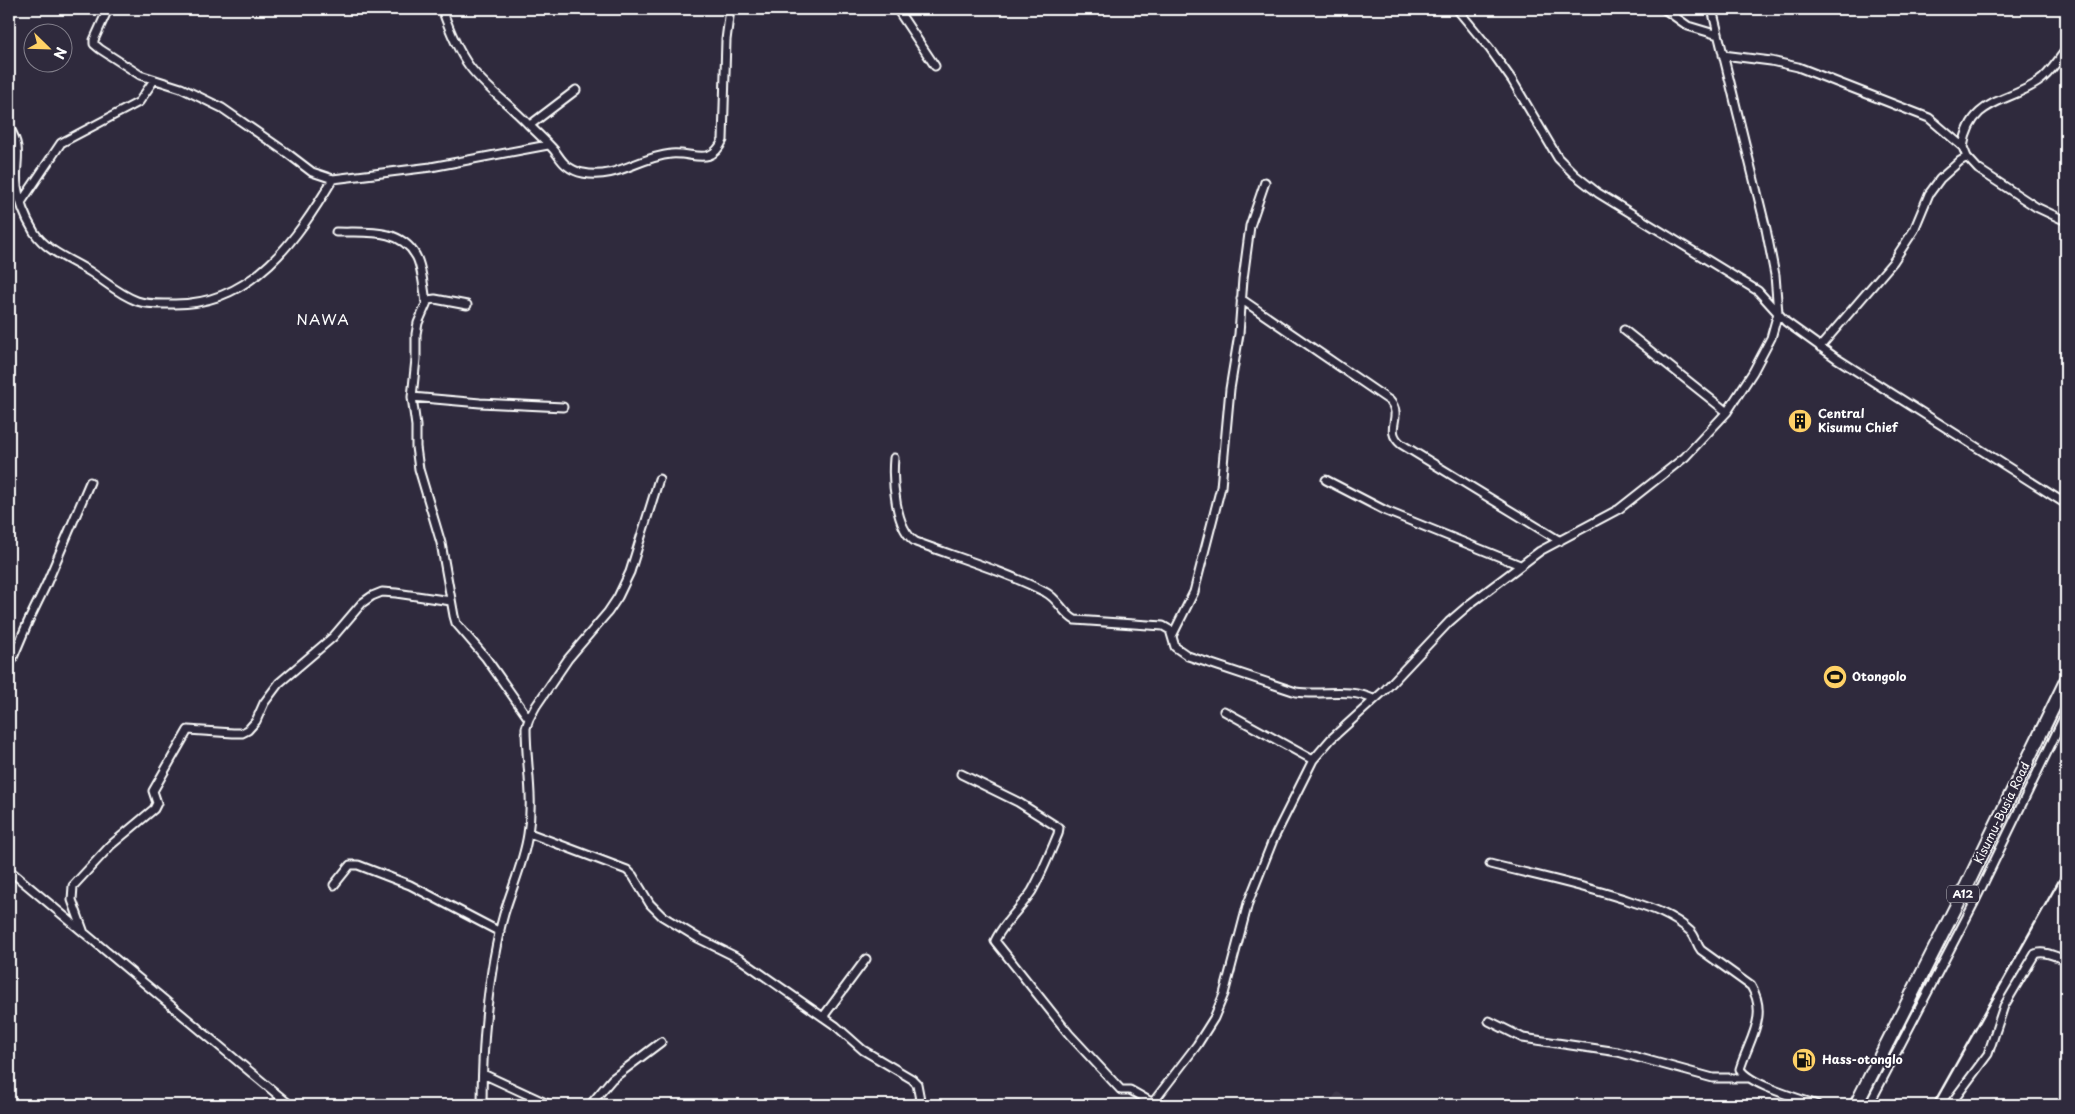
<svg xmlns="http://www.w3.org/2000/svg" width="2075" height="1114" viewBox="0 0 2075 1114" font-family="'Playpen Sans',sans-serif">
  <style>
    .built { fill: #3c3749 }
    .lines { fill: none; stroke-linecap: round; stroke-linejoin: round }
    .street-casing { stroke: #fff; stroke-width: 11 }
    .highway-casing { stroke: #fff; stroke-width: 16 }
    .street { stroke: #2f2a3d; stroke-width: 7 }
    .highway { stroke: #2f2a3d; stroke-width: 12 }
    .rail { stroke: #fff; stroke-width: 2.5 }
    .labels { text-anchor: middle; stroke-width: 4; stroke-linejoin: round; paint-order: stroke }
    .shield { fill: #2f2a3d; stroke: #c1bfc5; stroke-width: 1 }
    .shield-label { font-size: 11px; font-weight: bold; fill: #fff }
    .poi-label { font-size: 12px; font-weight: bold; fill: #fff; stroke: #2f2a3d; text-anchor: start }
    .street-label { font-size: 12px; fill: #fff; stroke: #2f2a3d }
    .quarter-label { font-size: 15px; letter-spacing: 1px; fill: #fff; stroke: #2f2a3d }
  </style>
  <rect width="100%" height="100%" fill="#2f2a3d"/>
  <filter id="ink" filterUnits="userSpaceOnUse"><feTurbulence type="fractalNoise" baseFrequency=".02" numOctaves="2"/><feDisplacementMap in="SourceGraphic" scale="10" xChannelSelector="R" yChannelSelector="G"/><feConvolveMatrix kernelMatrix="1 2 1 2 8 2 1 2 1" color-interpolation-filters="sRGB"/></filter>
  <g filter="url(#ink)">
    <path class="built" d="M1337,1092l26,13h-35z"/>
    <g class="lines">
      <g class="street-casing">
        <path id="street" d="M108,9l-14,31v4l6,5 40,26 41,13 41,20 65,45 25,19 21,7 98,-12 117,-22
          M442,9c7,20 15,41 28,58 16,21 39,37 57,56 9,9 19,18 27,27 4,5 7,11 12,15 5,4 10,7 17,8 33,7 56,-16 88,-19 23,-2 40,13 52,-14l3,-100 4,-31
          M897,9l38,57
          M1457,9l33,40 22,31 46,78 17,17 23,18 160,98 28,31 50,36 230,146
          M1664,9l24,17 30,9
          M1723,55l48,6 27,6 131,51 34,29 4,10 11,12 58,38 30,14
          M530,125l46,-35
          M9,127c15,24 5,34 8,59 2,15 9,33 17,46 13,20 38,28 58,41 15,10 28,22 45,28 12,4 25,3 38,3 78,0 122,-65 158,-125
          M1963,147c8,-49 42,-43 75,-65 12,-8 19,-21 28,-32
          M22,201l39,-58 78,-41 15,-22
          M336,232c29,1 64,-5 80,24 6,10 8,34 10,46
          M1241,299l149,102c14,16 -7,28 11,43l159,97
          M467,305l-32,-6 -7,1 -10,23 -2,11v25l-4,38 4,29v21l3,22 22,74 13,73 2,7 30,35 43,61
          M1624,330l103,82
          M1820,347l73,-85 21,-32 15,-36 11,-15 20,-18 7,-4
          M412,397l68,6 83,4
          M894,458c-2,22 1,72 22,84 43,16 88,29 129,50 13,6 18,22 30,28l88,6 7,4 5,17 13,9 108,36c27,4 52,-5 77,7
          M1326,480l60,31 134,54
          M1172,636l22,-44 27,-105 9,-98 9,-55 4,-55 7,-53 15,-44
          M9,667l19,-45 18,-37 44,-103
          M1224,711l89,49
          M961,774l57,28 41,26 -1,6c-8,19 -16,39 -26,57 -11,17 -29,32 -37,50l74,93 52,56h9l23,13
          M529,833l98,37 6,6 17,28 12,12 36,22 42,21 96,67 27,24 49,29 5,5 4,21
          M1490,864c44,11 88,20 131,34 24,8 50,15 69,33 6,5 6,13 11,19l50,36c18,30 -2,53 -11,83 10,16 58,29 77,36
          M9,870l281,235
          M334,885l16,-20h8l52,20 90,47
          M84,933l-12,-33 1,-14 38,-41 43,-36 3,-6 -4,-12 35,-61 45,3h9l6,-3 8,-9 8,-18 15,-20 54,-46 29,-34 10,-7 10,-4 14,1 55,8
          M823,1017l43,-58
          M1489,1021l34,17 95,14 95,26h36
          M483,1074l67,31
          M482,1105c0,-59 6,-134 22,-191 8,-27 20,-52 24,-80 6,-36 -2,-70 -2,-106l3,-9 7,-13 32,-47 40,-47 10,-15 12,-25 29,-93
          M590,1105l22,-26 49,-37
          M1151,1105l46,-60 17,-27 10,-24 24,-91 25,-63 40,-80 18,-21 54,-49 64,-68 22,-19 69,-52 79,-42 66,-52 42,-45 26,-40 18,-34 7,-25 -3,-38 -9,-46 -54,-220
          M1869,1105l104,-200 93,-192
          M1950,1105l38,-51 16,-48 31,-52c10,-4 21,3 31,6"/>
      </g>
      <g class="highway-casing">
        <path id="highway" d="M1856,1105l111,-220 99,-204"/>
      </g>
      <use href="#street" class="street"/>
      <use href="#highway" class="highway"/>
      <path class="rail" d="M1933,1105l133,-237"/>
    </g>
  </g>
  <defs>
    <g id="building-disc" transform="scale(1.25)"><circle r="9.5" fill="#ffd166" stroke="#2f2a3d"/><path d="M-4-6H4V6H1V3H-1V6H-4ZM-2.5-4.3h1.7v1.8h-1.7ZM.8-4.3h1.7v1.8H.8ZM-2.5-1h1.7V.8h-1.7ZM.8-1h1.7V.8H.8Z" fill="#111"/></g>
    <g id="stadium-disc" transform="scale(1.25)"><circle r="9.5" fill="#ffd166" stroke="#2f2a3d"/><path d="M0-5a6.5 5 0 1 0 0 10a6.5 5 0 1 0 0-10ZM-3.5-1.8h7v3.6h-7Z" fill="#111"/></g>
    <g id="fuel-disc" transform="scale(1.25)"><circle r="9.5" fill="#ffd166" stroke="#2f2a3d"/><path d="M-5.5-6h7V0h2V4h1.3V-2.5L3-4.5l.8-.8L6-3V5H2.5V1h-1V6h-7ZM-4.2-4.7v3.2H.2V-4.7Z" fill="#111"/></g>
  </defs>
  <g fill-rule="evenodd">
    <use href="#building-disc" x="1800" y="421"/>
    <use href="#stadium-disc" x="1835" y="677"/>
    <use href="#fuel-disc" x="1804" y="1060"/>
  </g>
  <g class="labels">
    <rect class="shield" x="1947" y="885.5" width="32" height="17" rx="4"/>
    <g class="shield-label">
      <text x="1963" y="898">A12</text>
    </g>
    <g class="poi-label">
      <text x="1818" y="418">Central<tspan x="1818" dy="14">Kisumu Chief</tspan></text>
      <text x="1852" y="681">Otongolo</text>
      <text x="1822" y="1064">Hass-otonglo</text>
    </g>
    <g class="street-label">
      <text transform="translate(2002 813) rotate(-64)" y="4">Kisumu-Busia Road</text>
    </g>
    <g class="quarter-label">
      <text x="323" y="325">NAWA</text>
    </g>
  </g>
  <rect width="2075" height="1114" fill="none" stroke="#2f2a3d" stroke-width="30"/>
  <rect x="15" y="15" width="2045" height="1084" fill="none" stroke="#fff" stroke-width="2" filter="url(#ink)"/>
  <g transform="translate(48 48) rotate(113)"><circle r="24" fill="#2f2a3d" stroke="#827f8b"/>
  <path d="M0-4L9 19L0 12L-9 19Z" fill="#ffd166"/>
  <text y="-8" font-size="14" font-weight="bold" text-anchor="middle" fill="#ffffff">N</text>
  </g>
</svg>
